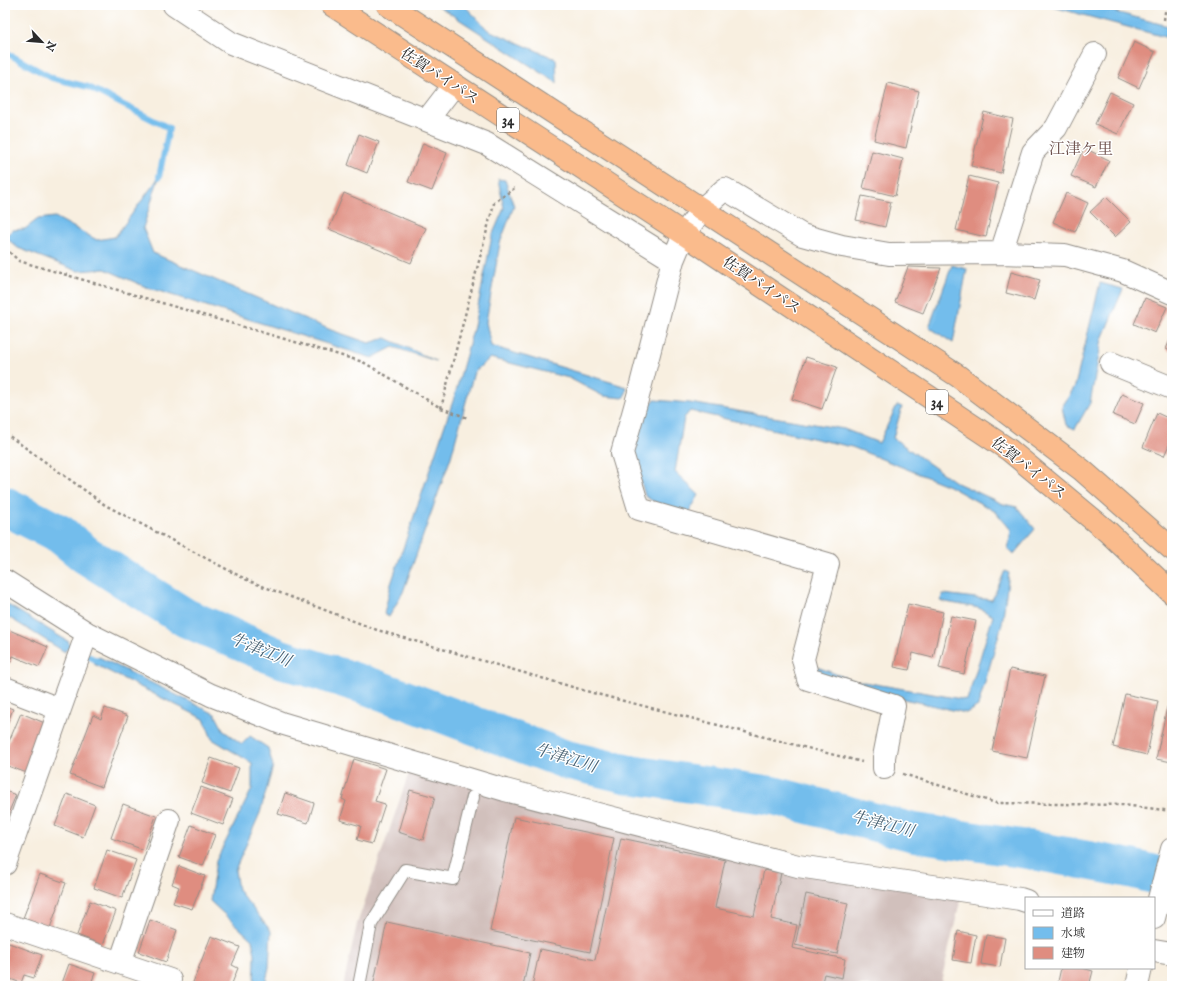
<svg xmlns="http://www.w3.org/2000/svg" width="1177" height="991" viewBox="0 0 1177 991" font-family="'IM FELL English','Noto Serif JP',serif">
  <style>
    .industrial { fill: #d1c0bc }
    .water { fill: #73bdec; stroke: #4f748c }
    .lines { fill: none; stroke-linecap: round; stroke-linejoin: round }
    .stream { stroke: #73bdec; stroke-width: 6 }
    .river { stroke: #73bdec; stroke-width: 39 }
    .building { fill: #df8d80 }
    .lane-casing { stroke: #928d86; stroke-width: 14 }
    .street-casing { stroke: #928d86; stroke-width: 24 }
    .highway-casing { stroke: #928d86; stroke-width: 24 }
    .path { stroke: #928d86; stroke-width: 2.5; stroke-dasharray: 3 3; stroke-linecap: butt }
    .lane { stroke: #fff; stroke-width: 12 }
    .street { stroke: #fff; stroke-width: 22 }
    .highway { stroke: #fabb8c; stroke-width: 22 }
    .labels { text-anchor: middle; stroke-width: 3; stroke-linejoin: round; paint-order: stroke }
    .shield { fill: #fff; stroke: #6b6b6b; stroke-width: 1 }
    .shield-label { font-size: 14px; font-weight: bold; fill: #2b2b2b }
    .street-label { font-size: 15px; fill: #2b2b2b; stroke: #fff }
    .neighbourhood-label { font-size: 16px; fill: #6a4d49; stroke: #fff }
    .water-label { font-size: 16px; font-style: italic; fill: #445e6f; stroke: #fff }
  </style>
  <rect width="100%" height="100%" fill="#fff"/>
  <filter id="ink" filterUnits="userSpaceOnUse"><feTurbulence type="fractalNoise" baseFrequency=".025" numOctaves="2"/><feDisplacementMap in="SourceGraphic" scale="8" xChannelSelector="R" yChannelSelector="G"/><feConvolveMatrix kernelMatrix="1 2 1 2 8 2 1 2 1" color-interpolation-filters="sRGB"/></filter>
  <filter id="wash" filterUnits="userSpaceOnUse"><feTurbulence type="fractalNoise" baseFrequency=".012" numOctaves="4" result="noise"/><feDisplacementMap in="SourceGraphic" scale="16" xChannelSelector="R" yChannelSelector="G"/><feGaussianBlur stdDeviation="0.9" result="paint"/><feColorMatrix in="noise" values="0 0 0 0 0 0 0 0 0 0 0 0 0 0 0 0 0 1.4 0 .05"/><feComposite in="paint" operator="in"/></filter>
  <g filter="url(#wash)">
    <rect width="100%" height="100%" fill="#f8efe0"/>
    <path class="industrial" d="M410,770l551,128 -21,88h-597l14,-62z"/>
    <path class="water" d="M437,5h27l24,25 68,29 1,24z
      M1046,5h43l83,22v12z
      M159,177l-16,51 10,25 178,77 38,13 17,-5 50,23 -43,-14 -21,11 -226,-71 -41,-18 -27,2 -60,-23 -13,-11 7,-7 13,-1 13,-10 17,-2 42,23 18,-3z
      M498,179l7,1 9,26 -14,37 -14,79 5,24 136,41 -1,6 -3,5 -20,-2 -34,-18 -79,-20 -16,14 -23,85 -48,135 -14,25 -5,-3 7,-30 63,-186 20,-72 18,-90 12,-28z
      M952,265l15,4 -14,74 -24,-16z
      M1100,283l23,6 -21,50 -12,64 -15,26 -9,-4 -4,-18 13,-21z
      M655,400l35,3 154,26 35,14 18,-38 5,2 -9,31 62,44 48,22 14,3 18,22 -22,26 -5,-5 3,-20 -15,-18 -47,-26 -97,-39 -162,-36 -6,7 -9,54 24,23 -10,17 -30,-7 -14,-9 -13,-45 17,-47z
      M1005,571l4,2 -7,51 -24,82 -12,7 -120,-27 -31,-14 2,-5 35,13 115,20 26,-84 -14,-8 -39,-7 3,-7 49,6z
      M5,603l64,39 -4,10 -60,-37z
      M99,657l116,57 9,17 18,13 8,-8 18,12 5,18 -13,47 -25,57 3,20 33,41 -2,36 -4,19h-11l1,-32 -3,-14 -42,-39 6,-40 36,-72v-26l-40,-24 -8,-20 -110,-55z"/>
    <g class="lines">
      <path class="stream" d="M5,52l47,26 36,9 81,41 -10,49
        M67,646l29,14"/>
      <path class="river" d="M5,506l55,28 26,21 100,63 93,40 92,29 193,72 63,15 148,22 137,36 119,18 102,19 39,10"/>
    </g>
    <g id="blocks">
      <path class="building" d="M1134,42l21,10 -16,36 -21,-10z
        M888,83l31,8 -13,57 -32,-8z
        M1110,92l23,11 -15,31 -23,-10z
        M984,112l29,7 -12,54 -30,-7z
        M359,134l20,8 -12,31 -19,-8z
        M423,143l24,10 -15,38 -24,-9z
        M1084,148l25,12 -13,27 -25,-11z
        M872,151l31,8 -8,37 -32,-8z
        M969,176l29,7 -12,54 -30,-7z
        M344,193l82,35 -15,35 -82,-34z
        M1066,193l22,10 -13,29 -22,-10z
        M862,196l29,6 -6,25 -29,-7z
        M1106,197l25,25 -16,15 -25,-25z
        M908,267l33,1 -18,45 -28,-11z
        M1011,272l29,8 -6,20 -28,-7z
        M1145,298l22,9 -12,26 -21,-9z
        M1172,335v17l-6,-3z
        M806,357l31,10 -15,42 -30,-10z
        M1122,394l22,9 -9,21 -22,-9z
        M1157,413l15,7v18l-8,18 -21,-9z
        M908,604l35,8 -10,46 -20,-5 -4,17 -15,-3z
        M951,616l25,5 -12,53 -25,-6z
        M5,628l43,19 -9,20 -26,-11 -3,7 -5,-2z
        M1010,669l35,7 -18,82 -35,-7z
        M1125,694l33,7 -11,54 -34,-8z
        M5,706l8,3 -8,20z
        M1167,707l5,1v54l-16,-3z
        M105,708l23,8 -26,71 -32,-12 23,-60 8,4z
        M21,713l26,11 -20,49 -22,-8v-14z
        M211,758l28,10 -9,25 -28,-10z
        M354,759l32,10 -11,32 10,3 -13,40 -15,-4 4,-14 -21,-6 6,-19 -4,-2z
        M201,787l32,12 -10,26 -32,-12z
        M410,790l25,7 -12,43 -25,-8z
        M5,791l11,4 -11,26z
        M285,793l29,10 -6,20 -30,-9z
        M67,794l28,11 -12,32 -28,-11z
        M123,804l33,12 -12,34 -33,-12z
        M514,817l100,21 -24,114 -100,-21z
        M191,825l24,10 -12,31 -24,-9z
        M621,838l104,22 -10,48 39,8 10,-46 17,3 -10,46 26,6 -5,23 53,11 -3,19 -18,-4 -3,12h-289l8,-37 55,11z
        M107,850l29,10 -14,38 -28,-10z
        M179,866l26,10 -13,33 -19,-6 6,-16 -7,-3z
        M40,874l26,9 -16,45 -27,-10z
        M806,894l42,9 -11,51 -42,-9z
        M90,901l26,10 -13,34 -26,-10z
        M150,920l27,10 -11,32 -27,-10z
        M387,922l143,31 -7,33h-150z
        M958,931l18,4 -5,28 -18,-3z
        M986,935l19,3 -5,29 -19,-3z
        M211,936l29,11 -8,18 6,3 -7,18h-36l-3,-1z
        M6,942l36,13 -8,23 -10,-3 -3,8 -16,-6z
        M69,964l26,9 -5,13h-29z
        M1061,968h21l11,3 -4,15h-32z
        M121,983l9,3h-10z"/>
    </g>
  </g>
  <g filter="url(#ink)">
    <use href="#blocks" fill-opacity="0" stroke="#928d86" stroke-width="1"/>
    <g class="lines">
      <g class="lane-casing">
        <path id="lane" d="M359,986l12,-62 34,-54 48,9 20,-82"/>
      </g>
      <g class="street-casing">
        <path id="street" d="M174,5l57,38 256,101 186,116
          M427,120l27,-35
          M1001,253l32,-101 23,-24 39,-74
          M1111,363l61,25
          M5,581l82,52 124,62 70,28 224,67 293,76 222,33 6,2
          M5,688l54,21
          M884,768v-11l10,-51 -86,-27 -5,-20 25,-95 -189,-55 -17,-56 16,-57 35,-136 11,-26 18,-25 23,-20 77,46 40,11 47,8 112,-1 64,2 58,16 49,22
          M5,864l82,-231
          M1154,918l18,-69
          M5,924l165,56
          M1154,951l18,3
          M120,963l49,-143
          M1137,986l4,-18"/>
      </g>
      <g class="highway-casing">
        <path id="highway" d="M332,5l352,229 325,216 99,82 64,61
          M388,5l570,371 124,94 90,79"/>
      </g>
      <path class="path" d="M1164,20l2,-15
        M5,248l14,13 344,101 78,46 53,-205 22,-16
        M441,408l27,10
        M5,433l100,72 144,76 128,49 216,63 269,69
        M903,774l93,29 127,2 49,6"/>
      <use href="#lane" class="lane"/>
      <use href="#street" class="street"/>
      <use href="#highway" class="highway"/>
    </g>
  </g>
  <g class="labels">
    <g class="shield">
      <rect x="497" y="108" width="22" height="24" rx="3"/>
      <rect x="926" y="390" width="22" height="24" rx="3"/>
    </g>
    <g class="shield-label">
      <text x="508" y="125">34</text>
      <text x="937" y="407">34</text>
    </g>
    <g class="street-label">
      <text transform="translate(440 76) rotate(33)" y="5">佐賀バイパス</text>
      <text transform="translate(762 285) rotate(34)" y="5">佐賀バイパス</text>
      <text transform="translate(1029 468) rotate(38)" y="5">佐賀バイパス</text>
    </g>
    <g class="neighbourhood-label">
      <text x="1081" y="154">江津ケ里</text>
    </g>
    <g class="water-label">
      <text transform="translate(261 649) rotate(22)" y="6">牛津江川</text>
      <text transform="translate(566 757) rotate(17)" y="6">牛津江川</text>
      <text transform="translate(883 823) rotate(14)" y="6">牛津江川</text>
    </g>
  </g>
  <rect width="1177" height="991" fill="none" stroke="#fff" stroke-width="20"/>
  <rect x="1025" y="897" width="130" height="72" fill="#ffffff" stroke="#aaaaaa"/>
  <rect x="1033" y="910" width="20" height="6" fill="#ffffff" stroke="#aaaaaa"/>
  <text x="1061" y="917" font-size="12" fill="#2b2b2b">道路</text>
  <rect x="1033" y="927" width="20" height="12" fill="#73bdec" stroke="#aaaaaa"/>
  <text x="1061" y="937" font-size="12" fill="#2b2b2b">水域</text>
  <rect x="1033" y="947" width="20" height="12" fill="#df8d80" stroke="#aaaaaa"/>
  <text x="1061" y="957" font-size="12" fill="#2b2b2b">建物</text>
  <g transform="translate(42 42) rotate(116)" stroke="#ffffff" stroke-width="3" paint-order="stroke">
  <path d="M0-3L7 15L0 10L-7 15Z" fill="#2b2b2b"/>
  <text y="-6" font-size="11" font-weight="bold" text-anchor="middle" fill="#2b2b2b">N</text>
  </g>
</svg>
